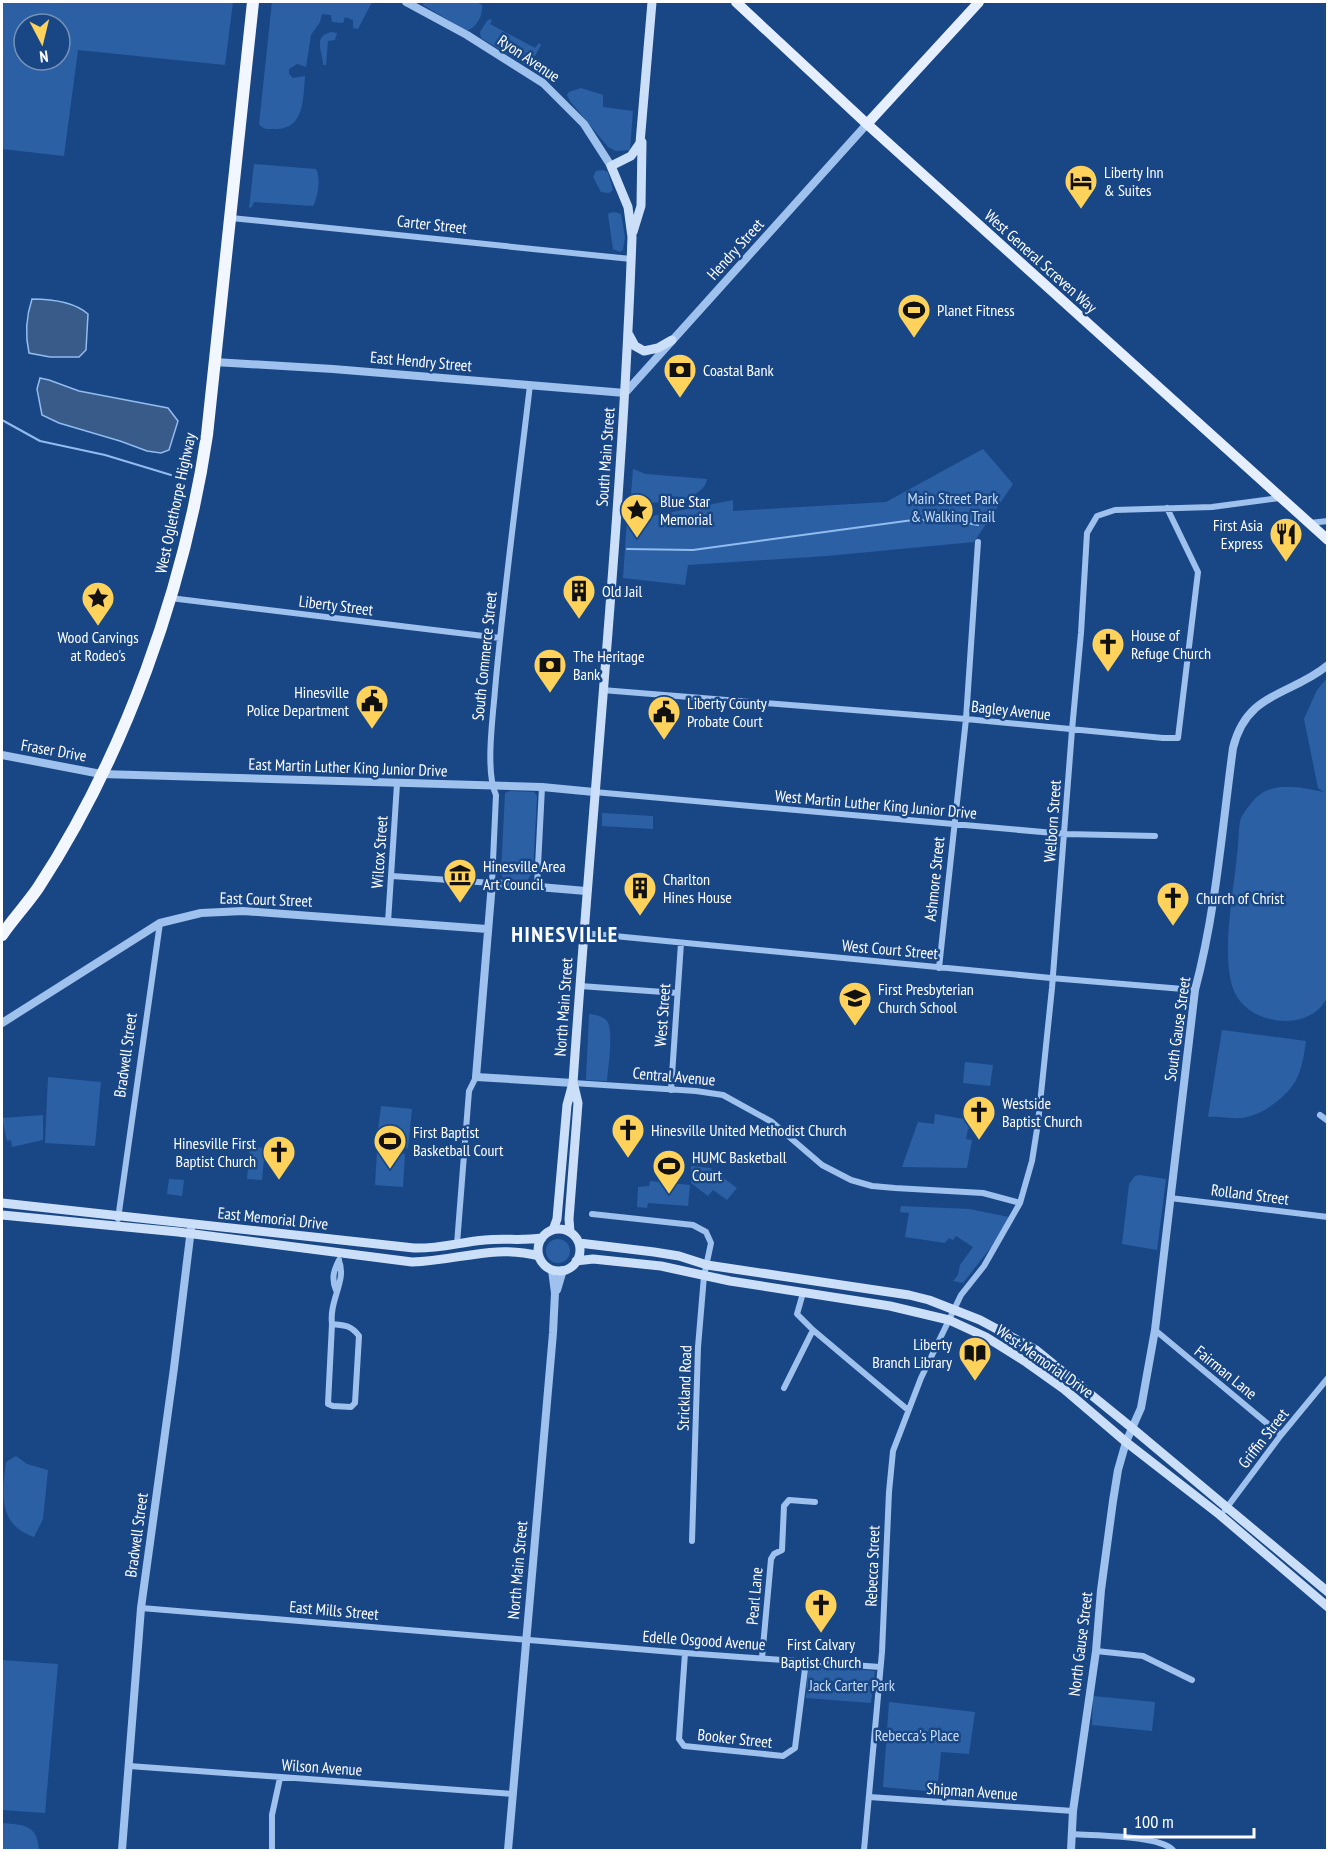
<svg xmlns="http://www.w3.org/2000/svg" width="1329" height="1852" viewBox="0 0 1329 1852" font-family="'PT Sans Narrow',sans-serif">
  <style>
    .green { fill: #2b60a5; fill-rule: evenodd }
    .water { fill: #385b89; stroke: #92bcef; stroke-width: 1.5 }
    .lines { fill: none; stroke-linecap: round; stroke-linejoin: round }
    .stream { stroke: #92bcef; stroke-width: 2 }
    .minor { stroke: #9fc1ed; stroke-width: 6 }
    .tertiary { stroke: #9fc1ed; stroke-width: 8 }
    .secondary { stroke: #ccdff9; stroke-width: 9 }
    .primary { stroke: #e5efff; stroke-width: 10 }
    .trunk { stroke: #f2f7ff; stroke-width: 12 }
    .labels { text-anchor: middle; stroke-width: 5; stroke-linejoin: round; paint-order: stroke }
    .street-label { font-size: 16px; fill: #fff; stroke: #194786 }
    .poi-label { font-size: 16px; fill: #fff; stroke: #194786; text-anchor: start }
    .park-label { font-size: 16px; fill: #c5dcf9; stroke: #194786 }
    .district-label { font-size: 22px; font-weight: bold; letter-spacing: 1.5px; fill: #fff; stroke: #194786 }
  </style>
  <rect width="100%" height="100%" fill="#194786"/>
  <path class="green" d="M2,2h231l-8,63 -147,-15 -14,106 -62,-7zM24,24h36v36h-36z
    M272,2h100l-14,27 -5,-1v-8l-8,-3 -2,6 -11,-1 -1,-7 -9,-1 -2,8 -9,13 -5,32 -9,-3 -8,5v5l4,4 12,-2c-2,21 0,53 -29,53 -7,0 -13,1 -17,-5z
    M423,2h53l6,3c1,10 -5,22 -15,26l-44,-26z
    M490,19l2,1 -2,4 45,24 4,-5 2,2 -10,18 -6,2 -44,-27 -1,-6 7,-11z
    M331,32l6,1 -2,7 -7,1 -2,24h-3c0,-14 -11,-28 8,-33z
    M581,88l22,7v12l30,4 -3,39 -14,1 -8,-4 -38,-46 -3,-6 2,-3z
    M254,164l62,5c5,9 2,28 -3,37l-59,-4 -2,5 -3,1z
    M603,170l5,2 5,18 -4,3 -8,-1 -8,-15 3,-6z
    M615,212l6,2 4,23 -2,13 -3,2 -7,-3 -5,-34 1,-2z
    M983,449l30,35 -39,58 -147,14 -139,9 -3,20 -62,-7 4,-59 25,-3 81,-16v11l153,-9z
    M633,469l13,5 61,5c-3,24 -55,25 -74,23l-2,-7z
    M1327,678v320c-17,34 -74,28 -91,-3 -17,-31 -2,-105 1,-140 2,-11 1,-27 4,-37 3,-6 12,-18 17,-22 19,-15 44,-8 66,-4l-6,-4 -14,-69 13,-29z
    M510,791l24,1 3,4 -4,75 -6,10 -23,-2 -3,-5 4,-81z
    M602,813l51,3v13l-51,-3z
    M589,1014c7,1 14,2 18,7 7,10 1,47 0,60l-21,-1z
    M1222,1030l84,11c-2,14 -4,29 -11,41 -11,17 -34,34 -54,36 -11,1 -22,-2 -33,-1z
    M965,1062l28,3 -3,21 -27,-3z
    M48,1077l53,5 -6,64 -50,-3z
    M381,1106l31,3 -4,39 -32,-3z
    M935,1114l40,7 -1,8h-6l-2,10 6,1 -5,28 -65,-1 16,-45 16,2z
    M43,1115v25l-31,7 -1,-7 -4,1 -5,-23z
    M250,1147l15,1 -3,32 -15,-1z
    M377,1152l28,2 -2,33 -28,-2z
    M691,1166l19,2 27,20 -10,12 -14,-10 -5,6 -17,-13z
    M1139,1175l27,4 -9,71 -35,-6 7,-60 6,-8z
    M169,1179l15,1 -2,16 -15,-2z
    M650,1181l40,4 -2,21 -40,-3 -1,5 -10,-1 1,-20 11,-1z
    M901,1206l68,3 40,8 -14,25 -32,41 -10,-2 5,-6 2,-10 13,-18 -17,-11 -3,4 -4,-2 -4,5 -40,-6 4,-24 -9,-1z
    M546 1251a12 12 0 1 1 24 0a12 12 0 1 1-24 0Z
    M16,1456l11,8 21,6 -5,49 -9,18c-34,-12 -33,-38 -28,-75z
    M2,1660l56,4 -13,149 -43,-3z
    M808,1665l67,6 -4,32 -65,-5z
    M1093,1696l62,6 -3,29 -60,-6z
    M889,1702l86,10 -6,42 -28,-2 -4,40 -54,-5z
    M2,1823c22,2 35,1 37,27h-37z"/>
  <path class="water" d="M32,299c19,0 41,2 56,15l-2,36 -7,7h-29l-21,-4c-4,-18 -3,-36 3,-54z
    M40,378l9,2 30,11 89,17 10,13 -9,29 -8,3 -14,-2 -27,-10 -61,-18 -17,-8 -5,-26z"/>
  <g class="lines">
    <path class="stream" d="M2,420l38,21 65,14 66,20
      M627,549l66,1 220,-30 42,1 23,4"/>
    <path class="minor" d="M231,218l400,41
      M1310,523l18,-2
      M170,598l330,40
      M602,690l364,29 197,19h15l20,-166 -31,-64
      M594,792l471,42 90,2
      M392,876l100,7 4,-88c-11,-23 -3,-79 -1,-105 9,-102 23,-203 35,-305
      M537,886l5,-99
      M388,922l9,-138
      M583,933l468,45 144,12
      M939,968l27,-249 12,-177
      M580,986l97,7
      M573,1083l123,8 27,4 49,27 50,43 29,15 21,6 23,2 88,5 37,10
      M671,1090l10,-147
      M1320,1115l8,6
      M1170,1198l158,19
      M592,1214l101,11 13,7 5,11 -7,33 -6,71 -6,194
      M118,1219l42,-296
      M457,1244l12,-153 7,-14
      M336,1290c-5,-12 -2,-20 3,-30
      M803,1293l-6,21 16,16 95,80
      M332,1324l-4,80 5,2 18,1 4,-4 4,-67c-8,-11 -15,-11 -27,-12 -3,-24 15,-44 7,-63
      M1155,1330l126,105
      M784,1388l29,-58
      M1225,1510l56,-75 47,-57
      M141,1608l544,45 195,14
      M1096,1651l47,5 49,24
      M685,1653l-6,86 5,7 99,10 12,-8 11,-87
      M762,1658l9,-99 3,-5 8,-4 2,-44 5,-6 26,2
      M129,1766l384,28
      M869,1797l204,14
      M1072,1834c23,2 86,1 101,16
      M272,1850v-35l8,-37
      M864,1850l18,-198 7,-160 4,-41 28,-73 40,-83 23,-29 36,-63 12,-42 6,-38 14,-135 20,-258 9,-97 6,-100 10,-17 18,-6 97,-3 68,-9"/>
    <path class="tertiary" d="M406,2l61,33 76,48 41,41 27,42
      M214,362l119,7 292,24 242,-269
      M2,755l99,19 441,13 52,5
      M2,1023l158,-100 41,-10 42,-2 244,18
      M573,1083l-97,-6 16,-194 94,8
      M557,1290l6,-20
      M122,1850l19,-242 33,-240 17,-139
      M508,1850l45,-517 2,-40 -3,-23
      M1071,1850l2,-39 23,-160 5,-61 12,-89 5,-31 8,-28 15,-34 14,-78 40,-340c21,-79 27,-161 38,-242 14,-57 58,-52 95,-83"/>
    <path class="secondary" d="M633,232l8,-26 1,-64
      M629,335l6,11 9,5 14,-3 14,-8
      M2,1203l412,45c24,1 47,-6 71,-8 19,-2 37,1 57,-2
      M2,1215l176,17 234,30c46,-1 80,-18 127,-6
      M538 1250a21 21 0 1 1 42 0a21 21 0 1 1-42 0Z
      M553,1230l4,-11 10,-114 6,-22c19,-282 49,-564 59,-846l-4,-30 -17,-41 20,-10 9,-13 12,-141
      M570,1232l-1,-13 9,-116 -4,-17
      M579,1243l75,9 25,4 28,9 202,30 20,5 51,20 56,30 96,78 196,164
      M576,1261l17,-2 68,7 69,15 160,25 59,14 37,17 40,25 38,27 62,53 94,73 108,92"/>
    <path class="primary" d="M736,2l131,122 461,416
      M867,124l112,-122"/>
    <path class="trunk" d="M2,935c11,-16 25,-31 36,-47 86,-131 146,-298 169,-453l46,-433"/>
  </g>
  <defs>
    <g id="hotel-pin" transform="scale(1.725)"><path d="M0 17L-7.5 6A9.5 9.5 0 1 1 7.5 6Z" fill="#ffd25b" stroke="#194786"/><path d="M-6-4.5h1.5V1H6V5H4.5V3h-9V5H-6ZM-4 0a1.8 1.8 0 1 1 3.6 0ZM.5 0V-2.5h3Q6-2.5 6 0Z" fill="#111"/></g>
    <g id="stadium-pin" transform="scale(1.725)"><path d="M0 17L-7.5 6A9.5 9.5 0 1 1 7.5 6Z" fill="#ffd25b" stroke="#194786"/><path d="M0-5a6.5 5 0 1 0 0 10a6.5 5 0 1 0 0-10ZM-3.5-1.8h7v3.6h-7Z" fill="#111"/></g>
    <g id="bank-pin" transform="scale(1.725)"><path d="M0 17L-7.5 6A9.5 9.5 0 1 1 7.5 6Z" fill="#ffd25b" stroke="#194786"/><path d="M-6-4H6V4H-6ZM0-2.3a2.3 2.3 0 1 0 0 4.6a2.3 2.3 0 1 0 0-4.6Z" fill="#111"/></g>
    <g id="sight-pin" transform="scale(1.725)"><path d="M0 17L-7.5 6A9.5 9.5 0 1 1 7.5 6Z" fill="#ffd25b" stroke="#194786"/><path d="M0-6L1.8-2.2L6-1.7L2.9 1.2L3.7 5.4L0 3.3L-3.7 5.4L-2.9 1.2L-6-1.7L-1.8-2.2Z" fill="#111"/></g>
    <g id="restaurant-pin" transform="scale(1.725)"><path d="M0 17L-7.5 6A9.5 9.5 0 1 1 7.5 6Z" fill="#ffd25b" stroke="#194786"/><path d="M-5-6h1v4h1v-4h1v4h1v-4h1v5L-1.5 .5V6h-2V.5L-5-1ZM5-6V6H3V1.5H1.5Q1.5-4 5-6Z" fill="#111"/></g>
    <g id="building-pin" transform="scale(1.725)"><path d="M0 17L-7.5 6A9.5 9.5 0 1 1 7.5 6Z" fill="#ffd25b" stroke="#194786"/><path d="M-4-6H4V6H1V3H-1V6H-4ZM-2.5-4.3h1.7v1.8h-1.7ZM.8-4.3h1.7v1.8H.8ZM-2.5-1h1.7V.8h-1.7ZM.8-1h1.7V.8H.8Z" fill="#111"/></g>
    <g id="church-pin" transform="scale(1.725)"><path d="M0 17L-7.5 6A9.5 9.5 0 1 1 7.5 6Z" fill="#ffd25b" stroke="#194786"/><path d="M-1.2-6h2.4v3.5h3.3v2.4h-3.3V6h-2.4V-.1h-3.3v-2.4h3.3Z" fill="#111"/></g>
    <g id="civic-pin" transform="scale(1.725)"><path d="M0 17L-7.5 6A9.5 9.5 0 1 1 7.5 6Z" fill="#ffd25b" stroke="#194786"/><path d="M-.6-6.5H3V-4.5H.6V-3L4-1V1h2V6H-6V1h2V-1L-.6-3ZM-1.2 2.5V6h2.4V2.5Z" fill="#111"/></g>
    <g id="museum-pin" transform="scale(1.725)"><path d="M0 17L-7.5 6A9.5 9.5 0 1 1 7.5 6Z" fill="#ffd25b" stroke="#194786"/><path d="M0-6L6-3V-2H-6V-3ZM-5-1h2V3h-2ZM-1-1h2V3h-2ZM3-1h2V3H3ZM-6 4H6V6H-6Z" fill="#111"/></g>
    <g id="school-pin" transform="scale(1.725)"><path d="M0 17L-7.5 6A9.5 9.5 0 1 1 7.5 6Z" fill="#ffd25b" stroke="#194786"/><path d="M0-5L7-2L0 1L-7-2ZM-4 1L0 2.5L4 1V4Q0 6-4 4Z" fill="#111"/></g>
    <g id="library-pin" transform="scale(1.725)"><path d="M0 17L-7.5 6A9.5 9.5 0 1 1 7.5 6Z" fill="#ffd25b" stroke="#194786"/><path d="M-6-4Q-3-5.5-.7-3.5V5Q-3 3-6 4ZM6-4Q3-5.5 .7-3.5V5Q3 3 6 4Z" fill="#111"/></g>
  </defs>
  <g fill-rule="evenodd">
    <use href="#hotel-pin" x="1081" y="181"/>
    <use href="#stadium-pin" x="914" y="310"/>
    <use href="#bank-pin" x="680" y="370"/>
    <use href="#sight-pin" x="637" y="510"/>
    <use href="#restaurant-pin" x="1286" y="534"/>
    <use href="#building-pin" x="579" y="591"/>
    <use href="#sight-pin" x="98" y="598"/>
    <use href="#church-pin" x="1108" y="644"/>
    <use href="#bank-pin" x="550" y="665"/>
    <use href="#civic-pin" x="372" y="701"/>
    <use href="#civic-pin" x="664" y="712"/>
    <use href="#museum-pin" x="460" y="875"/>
    <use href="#building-pin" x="640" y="888"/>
    <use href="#church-pin" x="1173" y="898"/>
    <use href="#school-pin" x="855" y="998"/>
    <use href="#church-pin" x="979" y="1112"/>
    <use href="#church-pin" x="628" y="1130"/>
    <use href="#stadium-pin" x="390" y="1141"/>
    <use href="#church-pin" x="279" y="1152"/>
    <use href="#stadium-pin" x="669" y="1166"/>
    <use href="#library-pin" x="975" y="1353"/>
    <use href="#church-pin" x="821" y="1605"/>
  </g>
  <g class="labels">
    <g class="street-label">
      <text transform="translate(529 58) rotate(34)" y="6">Ryon Avenue</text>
      <text transform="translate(432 224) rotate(6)" y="6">Carter Street</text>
      <text transform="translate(735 249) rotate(-48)" y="6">Hendry Street</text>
      <text transform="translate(1041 261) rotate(42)" y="6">West General Screven Way</text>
      <text transform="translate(421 361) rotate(5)" y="6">East Hendry Street</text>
      <text transform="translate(605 457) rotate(-86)" y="6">South Main Street</text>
      <text transform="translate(175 503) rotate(-78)" y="6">West Oglethorpe Highway</text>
      <text transform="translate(336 605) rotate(7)" y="6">Liberty Street</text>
      <text transform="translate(484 656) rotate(-84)" y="6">South Commerce Street</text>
      <text transform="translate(1011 710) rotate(6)" y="6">Bagley Avenue</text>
      <text transform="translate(54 750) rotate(10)" y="6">Fraser Drive</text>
      <text transform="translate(348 767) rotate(2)" y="6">East Martin Luther King Junior Drive</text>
      <text transform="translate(876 804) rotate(5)" y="6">West Martin Luther King Junior Drive</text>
      <text transform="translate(1052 821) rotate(-86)" y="6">Welborn Street</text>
      <text transform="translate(379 852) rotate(-86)" y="6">Wilcox Street</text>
      <text transform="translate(934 879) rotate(-84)" y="6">Ashmore Street</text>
      <text transform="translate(266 899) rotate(2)" y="6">East Court Street</text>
      <text transform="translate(890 949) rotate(5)" y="6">West Court Street</text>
      <text transform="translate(563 1007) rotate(-86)" y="6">North Main Street</text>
      <text transform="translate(662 1015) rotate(-86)" y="6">West Street</text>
      <text transform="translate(1177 1029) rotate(-82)" y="6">South Gause Street</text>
      <text transform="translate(125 1055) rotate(-82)" y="6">Bradwell Street</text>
      <text transform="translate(674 1076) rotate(5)" y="6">Central Avenue</text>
      <text transform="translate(1250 1194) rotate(7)" y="6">Rolland Street</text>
      <text transform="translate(273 1218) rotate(6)" y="6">East Memorial Drive</text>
      <text transform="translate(1045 1361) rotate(35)" y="6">West Memorial Drive</text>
      <text transform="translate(1226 1372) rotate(39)" y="6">Fairman Lane</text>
      <text transform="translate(684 1388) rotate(-88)" y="6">Strickland Road</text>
      <text transform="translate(1263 1438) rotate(-52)" y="6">Griffin Street</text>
      <text transform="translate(136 1535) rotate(-82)" y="6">Bradwell Street</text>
      <text transform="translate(872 1566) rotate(-88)" y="6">Rebecca Street</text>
      <text transform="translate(517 1570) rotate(-85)" y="6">North Main Street</text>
      <text transform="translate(754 1596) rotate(-85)" y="6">Pearl Lane</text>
      <text transform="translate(334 1610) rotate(5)" y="6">East Mills Street</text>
      <text transform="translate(704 1640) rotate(4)" y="6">Edelle Osgood Avenue</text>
      <text transform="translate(1080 1644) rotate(-83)" y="6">North Gause Street</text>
      <text transform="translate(735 1738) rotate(6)" y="6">Booker Street</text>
      <text transform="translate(322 1767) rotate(4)" y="6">Wilson Avenue</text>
      <text transform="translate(972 1791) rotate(4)" y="6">Shipman Avenue</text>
    </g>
    <g class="poi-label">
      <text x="1104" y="178">Liberty Inn<tspan x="1104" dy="18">&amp; Suites</tspan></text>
      <text x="937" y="316">Planet Fitness</text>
      <text x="703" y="376">Coastal Bank</text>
      <text x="660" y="507">Blue Star<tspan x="660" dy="18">Memorial</tspan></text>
      <text x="1263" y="531" text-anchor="end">First Asia<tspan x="1263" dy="18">Express</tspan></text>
      <text x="602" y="597">Old Jail</text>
      <text x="1131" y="641">House of<tspan x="1131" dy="18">Refuge Church</tspan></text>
      <text x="98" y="643" text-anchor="middle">Wood Carvings<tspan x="98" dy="18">at Rodeo's</tspan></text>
      <text x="573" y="662">The Heritage<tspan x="573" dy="18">Bank</tspan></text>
      <text x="349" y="698" text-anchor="end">Hinesville<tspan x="349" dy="18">Police Department</tspan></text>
      <text x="687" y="709">Liberty County<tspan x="687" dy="18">Probate Court</tspan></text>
      <text x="483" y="872">Hinesville Area<tspan x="483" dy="18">Art Council</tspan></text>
      <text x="663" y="885">Charlton<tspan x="663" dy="18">Hines House</tspan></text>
      <text x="1196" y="904">Church of Christ</text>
      <text x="878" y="995">First Presbyterian<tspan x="878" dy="18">Church School</tspan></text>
      <text x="1002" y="1109">Westside<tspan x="1002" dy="18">Baptist Church</tspan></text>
      <text x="651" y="1136">Hinesville United Methodist Church</text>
      <text x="413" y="1138">First Baptist<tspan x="413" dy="18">Basketball Court</tspan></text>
      <text x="256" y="1149" text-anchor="end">Hinesville First<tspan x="256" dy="18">Baptist Church</tspan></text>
      <text x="692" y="1163">HUMC Basketball<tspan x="692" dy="18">Court</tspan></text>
      <text x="952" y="1350" text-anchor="end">Liberty<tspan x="952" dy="18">Branch Library</tspan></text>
      <text x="821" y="1650" text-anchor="middle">First Calvary<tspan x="821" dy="18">Baptist Church</tspan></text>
    </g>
    <g class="park-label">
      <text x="953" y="504">Main Street Park<tspan x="953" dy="18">&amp; Walking Trail</tspan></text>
      <text x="852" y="1691">Jack Carter Park</text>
      <text x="917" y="1741">Rebecca's Place</text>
    </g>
    <g class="district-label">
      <text x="565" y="942">HINESVILLE</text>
    </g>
  </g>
  <rect width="1329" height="1852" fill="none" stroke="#ffffff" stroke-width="6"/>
  <g transform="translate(42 42) rotate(173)"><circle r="28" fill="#194786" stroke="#7591b6" stroke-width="1.5"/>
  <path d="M0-4.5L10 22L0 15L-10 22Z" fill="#ffd25b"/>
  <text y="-9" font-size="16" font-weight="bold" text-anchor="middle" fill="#ffffff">N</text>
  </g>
  <path d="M1125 1828v9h129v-9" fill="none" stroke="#ffffff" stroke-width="3"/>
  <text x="1134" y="1828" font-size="18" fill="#ffffff" stroke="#194786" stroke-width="4.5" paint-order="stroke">100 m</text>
</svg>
